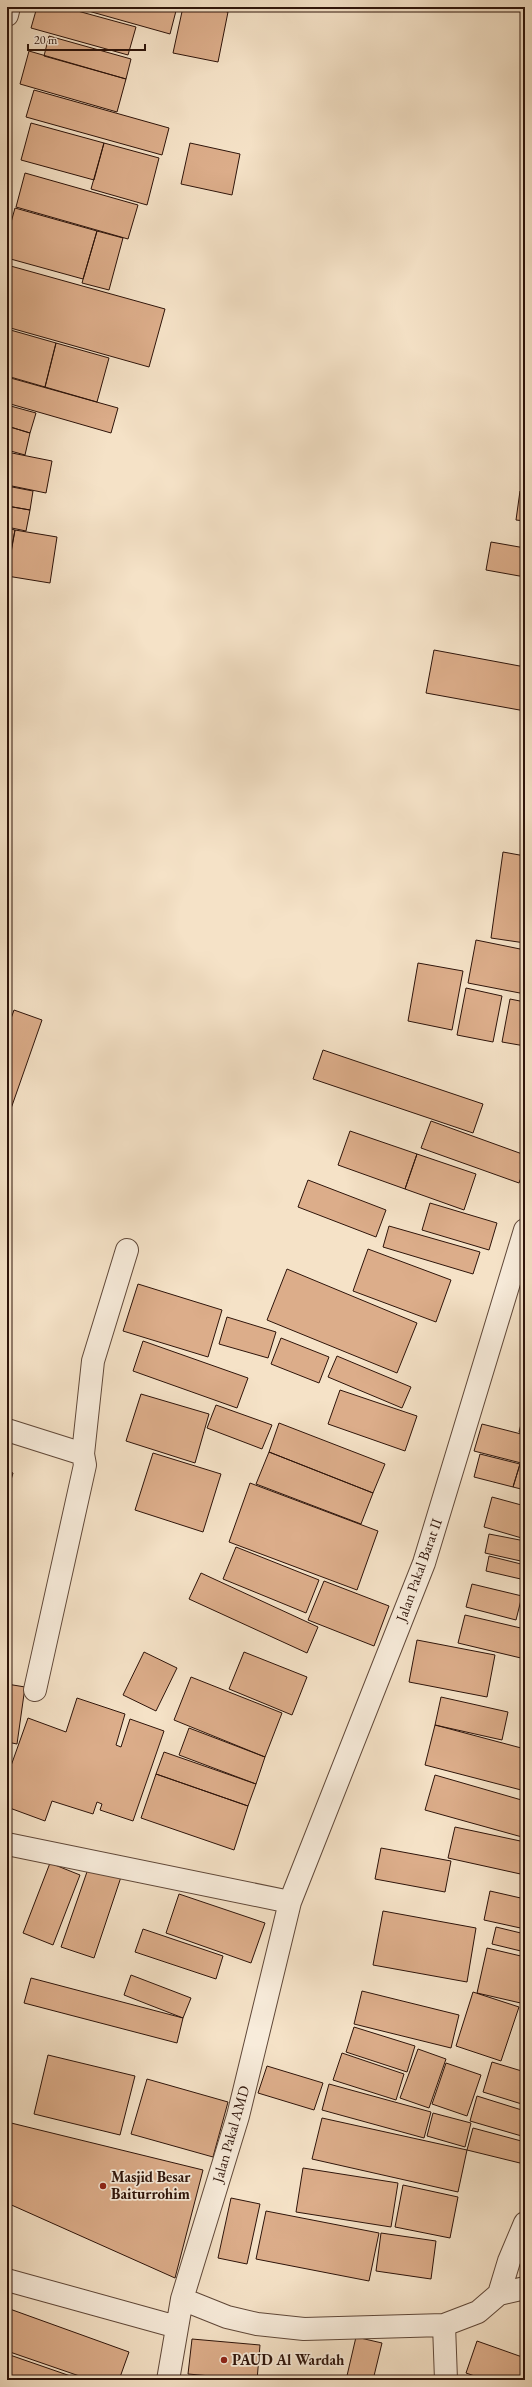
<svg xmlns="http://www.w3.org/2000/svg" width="532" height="2387" viewBox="0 0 532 2387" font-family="'EB Garamond',serif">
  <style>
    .building { fill: #dcad8a; stroke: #2e140a }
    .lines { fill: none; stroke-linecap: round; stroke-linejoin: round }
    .minor-casing { stroke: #604839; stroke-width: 24 }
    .minor { stroke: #f8ecdb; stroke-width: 22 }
    .poi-dot { fill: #8f2418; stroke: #f8ecdb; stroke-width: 1.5 }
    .labels { text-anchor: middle; stroke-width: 3.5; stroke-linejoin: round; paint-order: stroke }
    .street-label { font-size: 15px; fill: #2e140a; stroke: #f8ecdb }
    .poi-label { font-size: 15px; font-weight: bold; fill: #2e140a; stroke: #f8ecdb; text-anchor: start }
  </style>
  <rect width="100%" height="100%" fill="#f5e2c7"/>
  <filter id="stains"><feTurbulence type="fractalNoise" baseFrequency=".005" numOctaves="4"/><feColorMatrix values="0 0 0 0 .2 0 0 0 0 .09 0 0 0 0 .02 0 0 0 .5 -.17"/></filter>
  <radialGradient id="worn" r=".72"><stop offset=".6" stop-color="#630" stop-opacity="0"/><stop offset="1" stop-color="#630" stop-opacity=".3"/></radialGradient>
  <path class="building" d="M37,7h26l73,20 -8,28 -97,-27z
    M74,7h103l-7,27z
    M183,7h20l25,5 -10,50 -45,-9z
    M49,36l82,23 -5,20 -82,-23z
    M29,51l97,28 -9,33 -97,-28z
    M34,90l135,38 -7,27 -136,-38z
    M31,123l73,20 -10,37 -73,-20z
    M104,143l55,15 -12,47 -56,-16z
    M190,143l50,11 -8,41 -51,-11z
    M25,173l113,32 -10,34 -112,-32z
    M15,208l82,23 -14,48 -76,-21v-21z
    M97,231l26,7 -14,52 -27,-7z
    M7,265l158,44 -16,58 -142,-40z
    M7,329l49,14 -11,44 -38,-11z
    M56,343l53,15 -12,44 -52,-15z
    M7,377l111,31 -7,25 -104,-30z
    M7,405l29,8 -6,20 -23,-7z
    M7,426l23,7 -5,22 -18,-5z
    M7,452l45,9 -6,32 -39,-8z
    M7,486l26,5 -3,19 -23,-4z
    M520,491h5v30l-9,-1z
    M7,506l23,4 -4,21 -19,-4z
    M7,528l8,2 -7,36h-1z
    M15,530l42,7 -7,46 -43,-7z
    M491,542l34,6v29l-39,-7z
    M434,650l91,17v44l-99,-18z
    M503,852l22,4v87l-34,-5z
    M476,940l49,10v44l-57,-11z
    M418,963l45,8 -11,59 -44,-9z
    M466,988l36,8 -9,46 -36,-7z
    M510,999l15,3v44l-23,-4z
    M14,1010l28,10 -35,100v-90z
    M323,1050l160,54 -10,29 -160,-54z
    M431,1121l94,34v12l-6,16 -98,-35z
    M350,1131l67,23 -12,35 -67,-24z
    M417,1154l59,20 -12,36 -59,-21z
    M308,1180l78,30 -10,27 -78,-30z
    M430,1203l67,20 -8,27 -67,-20z
    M389,1226l91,26 -7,22 -90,-27z
    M368,1249l83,31 -15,42 -83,-31z
    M287,1269l130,54 -20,50 -130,-53z
    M138,1284l84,26 -14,47 -85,-26z
    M227,1317l49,15 -8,26 -49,-14z
    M281,1338l48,19 -10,26 -48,-19z
    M143,1341l105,37 -11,30 -104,-37z
    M337,1356l74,31 -9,21 -74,-31z
    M340,1390l77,26 -12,35 -77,-27z
    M141,1394l68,20 -14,49 -69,-22z
    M216,1405l56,20 -10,24 -55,-21z
    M525,1408v26l-6,-2z
    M279,1423l106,41 -12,29 -104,-41z
    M482,1424l43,11v29l-51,-13z
    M269,1452l104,41 -12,31 -105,-40z
    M153,1453l68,21 -18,58 -68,-22z
    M480,1454l40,10 -7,23 -39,-10z
    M520,1464l5,2v24l-12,-3z
    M7,1471l6,2 -6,21z
    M250,1483l128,48 -21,59 -128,-48z
    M492,1497l33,9v33l-41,-12z
    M489,1534l36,7v21l-40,-9z
    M236,1547l83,33 -13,33 -83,-34z
    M489,1556l36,9v15l-39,-9z
    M201,1573l117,54 -11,26 -118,-54z
    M324,1581l65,25 -15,40 -66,-26z
    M472,1584l50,12 -6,24 -50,-13z
    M465,1615l60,14v30l-67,-16z
    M417,1640l78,15 -8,42 -78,-15z
    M144,1652l33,16 -21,43 -33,-16z
    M244,1652l63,25 -15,38 -63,-26z
    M191,1677l91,36 -17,44 -91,-37z
    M7,1684l18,3 -8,57 -10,-2z
    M441,1697l67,15 -6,28 -67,-15z
    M77,1698l48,16 -9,31 5,2 9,-28 34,12 -31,90 -33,-11 2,-6 -5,-2 -4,12 -41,-13 -7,20 -38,-14v-30l21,-59 38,14z
    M435,1725l90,24v42l-100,-26z
    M189,1728l76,29 -9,27 -77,-29z
    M164,1752l92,32 -8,22 -92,-32z
    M156,1774l92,32 -14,44 -93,-32z
    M435,1775l90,26v23l-3,13 -97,-27z
    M455,1827l70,15v33l-77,-17z
    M381,1848l70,13 -6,31 -70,-13z
    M50,1863l30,12 -27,70 -30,-12z
    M89,1866l32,11 -27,81 -33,-11z
    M490,1891l35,8v30l-41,-9z
    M179,1894l86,29 -14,40 -85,-30z
    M383,1911l93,17 -9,54 -94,-17z
    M496,1927l29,7v18l-33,-8z
    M143,1929l80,27 -7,23 -81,-27z
    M487,1948l38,9v47l-48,-11z
    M131,1975l60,23 -8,20 -59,-23z
    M31,1978l152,40 -6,25 -153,-40z
    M362,1991l97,24 -8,33 -97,-24z
    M473,1992l46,15 -18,54 -45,-15z
    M354,2027l61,19 -8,26 -61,-20z
    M418,2049l28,10 -17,49 -29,-10z
    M342,2053l62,21 -8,26 -63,-20z
    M48,2055l87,21 -15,59 -86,-21z
    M492,2062l33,10v33l-42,-13z
    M446,2063l35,12 -14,41 -35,-12z
    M267,2066l56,17 -9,27 -56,-17z
    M147,2079l81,23 -15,55 -82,-23z
    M329,2084l102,28 -7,26 -102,-28z
    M477,2096l48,15v26l-55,-16z
    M433,2113l38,10 -6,24 -38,-11z
    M322,2118l145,32 -9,42 -146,-33z
    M7,2122l196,48 -28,108 -168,-75z
    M473,2128l52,14 -1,22 -57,-14z
    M303,2168l95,15 -7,44 -95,-15z
    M403,2185l55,12 -8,41 -55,-11z
    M231,2198l29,6 -13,60 -29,-6z
    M266,2211l113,22 -10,48 -113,-22z
    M381,2233l55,8 -5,38 -55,-8z
    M7,2308l122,44 -10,28h-28l-84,-29z
    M356,2337l26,6 -9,37h-27z
    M192,2339l68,6 -3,35 -69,-6z
    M477,2341l48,17v22h-39l-20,-7z
    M7,2354l75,26h-75z"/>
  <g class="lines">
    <g class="minor-casing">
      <path id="minor" d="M7,15l2,-8
        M7,1430l76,24 2,11 -50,225
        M83,1454l10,-93 34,-111
        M7,1844l283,58
        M7,2280l170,47
        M499,2294l10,-33 16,-38
        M182,2299l45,18 30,7 47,5 140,-4 34,-13 21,-18 26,-6
        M444,2325l2,55
        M168,2380l14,-81 56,-183 52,-214 134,-339 101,-333"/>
    </g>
    <use href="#minor" class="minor"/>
  </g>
  <g class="poi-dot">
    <circle cx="103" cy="2186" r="4"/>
    <circle cx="224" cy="2360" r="4"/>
  </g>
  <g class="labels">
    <g class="street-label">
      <text transform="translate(419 1570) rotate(-70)" y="5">Jalan Pakal Barat II</text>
      <text transform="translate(231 2134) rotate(-74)" y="5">Jalan Pakal AMD</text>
    </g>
    <g class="poi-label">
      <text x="111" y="2182">Masjid Besar<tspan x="111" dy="17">Baiturrohim</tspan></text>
      <text x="232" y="2365">PAUD Al Wardah</text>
    </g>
  </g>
  <rect width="532" height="2387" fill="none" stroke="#f5e2c7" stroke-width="24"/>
  <rect x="8" y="8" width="516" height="2371" fill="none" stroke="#2e140a" stroke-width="2"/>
  <rect x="12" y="12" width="508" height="2363" fill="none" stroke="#2e140a"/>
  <path d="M28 44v6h117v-6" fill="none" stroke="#2e140a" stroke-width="2"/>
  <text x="34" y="44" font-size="12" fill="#2e140a" stroke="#f8ecdb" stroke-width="3" paint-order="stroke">20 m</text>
  <rect width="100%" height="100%" filter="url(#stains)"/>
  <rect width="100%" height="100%" fill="url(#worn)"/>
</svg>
